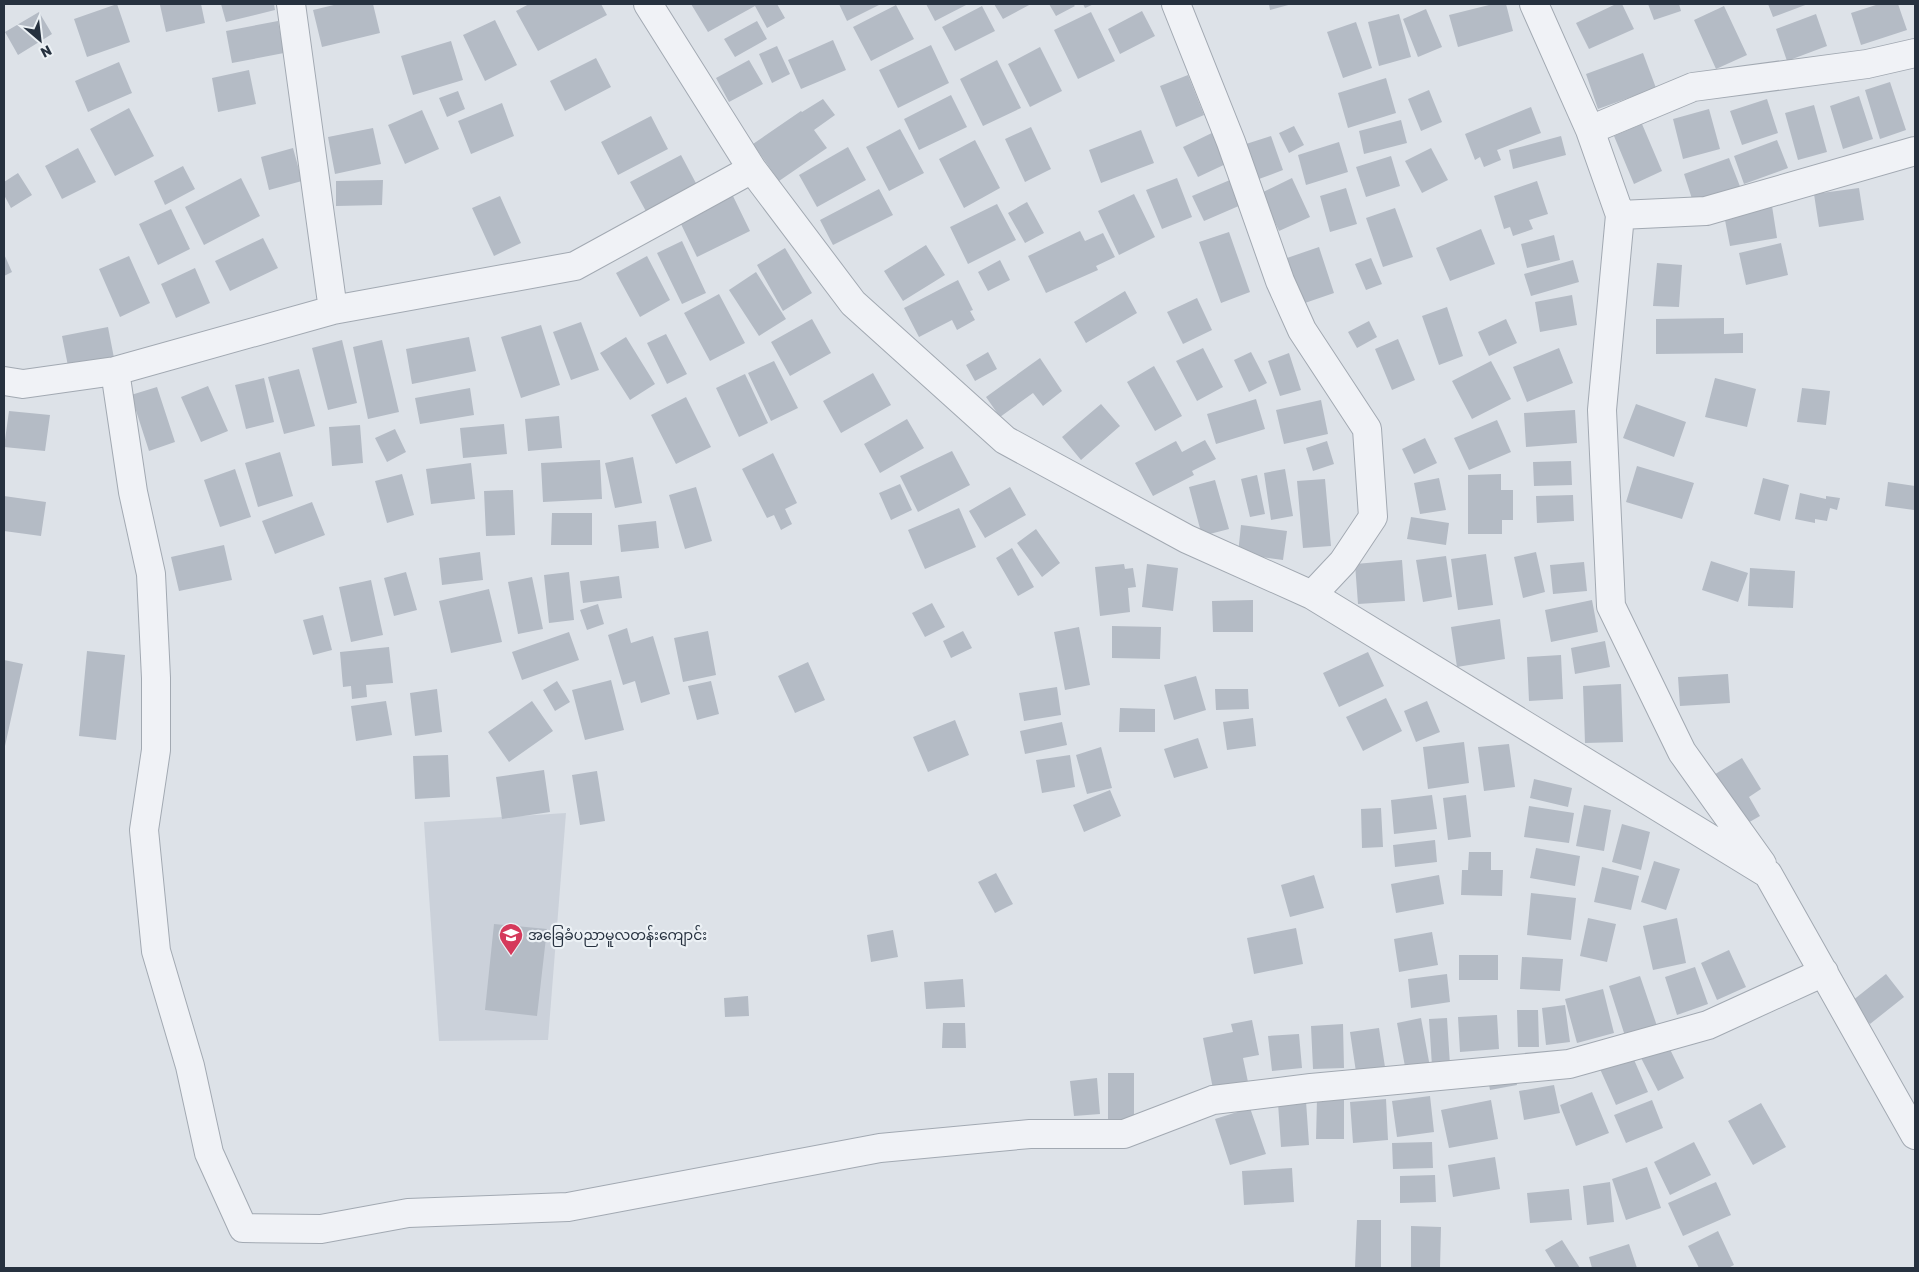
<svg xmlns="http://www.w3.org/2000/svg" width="1919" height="1272" viewBox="0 0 1919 1272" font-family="Rubik,'Noto Sans Myanmar',sans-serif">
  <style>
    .built { fill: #cbd1da }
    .building { fill: #b4bbc5 }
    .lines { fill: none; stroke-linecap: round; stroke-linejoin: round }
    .street-casing { stroke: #a2a9b2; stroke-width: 30 }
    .street { stroke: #f0f2f6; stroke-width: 28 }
    .labels { text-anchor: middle; stroke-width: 4.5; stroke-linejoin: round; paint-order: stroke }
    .poi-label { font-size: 14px; fill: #26313f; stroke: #ecf1f5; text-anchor: start }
  </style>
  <rect width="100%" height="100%" fill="#dde2e8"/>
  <path class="built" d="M566,813l-18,227 -109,1 -15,-219z"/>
  <path class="building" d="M117,4l13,38 -43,15 -13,-38z
    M166,4h35l4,19 -39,9 -6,-27z
    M221,4h53l1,6 -49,12z
    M338,4h35l7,29 -58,14 -9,-37z
    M529,4h72l6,11 -69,36 -22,-40z
    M691,4h86l8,14 -18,10 -12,-22 -47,26z
    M839,4h42l-34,17z
    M926,4h42l-33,17z
    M994,4h37l-28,15z
    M1049,4h24l2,2 -19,10z
    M1083,4h11l-9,4z
    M1269,4h23l-22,6z
    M1493,4h13l7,27 -55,16 -9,-32z
    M1616,4h6l12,25 -45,20 -13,-26z
    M1648,4h31l2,7 -27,9z
    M1768,4h40l-35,13z
    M1879,4h19l9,26 -46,15 -10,-32z
    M896,5l18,34 -43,22 -18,-34z
    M982,6l13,25 -40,20 -13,-24z
    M1724,6l23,49 -31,14 -22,-49z
    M1426,9l16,38 -24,10 -15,-38z
    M1142,11l13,25 -35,18 -12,-25z
    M39,12l13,22 -34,21 -13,-23z
    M1091,12l24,49 -37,18 -24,-49z
    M1399,14l12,43 -32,9 -11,-44z
    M1816,14l11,32 -40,15 -11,-32z
    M495,20l22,45 -32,16 -22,-46z
    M278,21l6,32 -52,10 -6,-32z
    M757,21l10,18 -32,18 -11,-18z
    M1356,22l16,46 -29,10 -16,-46z
    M833,40l13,30 -45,19 -13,-29z
    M451,41l12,39 -50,15 -12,-39z
    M931,45l18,38 -51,25 -19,-38z
    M777,46l13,28 -18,9 -13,-29z
    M1040,47l22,44 -32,16 -22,-43z
    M1643,53l13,35 -58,21 -12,-35z
    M596,58l15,29 -46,24 -15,-30z
    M749,60l14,24 -34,18 -13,-24z
    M997,60l24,48 -38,18 -23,-47z
    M119,62l13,31 -44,19 -13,-31z
    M249,70l7,34 -38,8 -6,-34z
    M1188,75l16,40 -28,12 -16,-41z
    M1386,78l10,35 -48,15 -10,-35z
    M1890,82l16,48 -26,9 -15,-49z
    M1429,90l13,32 -21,9 -13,-32z
    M458,91l7,18 -18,8 -8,-19z
    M951,95l16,32 -48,23 -15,-31z
    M1859,96l14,43 -30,10 -13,-43z
    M823,99l12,16 -21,15 13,18 -48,33 -26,-37 48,-33 1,1z
    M1767,99l11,34 -36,12 -12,-34z
    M502,103l12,33 -43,18 -13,-33z
    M1814,105l13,47 -29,8 -13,-47z
    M1531,107l10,26 -44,17 4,10 -17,7 -4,-10 -5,3 -10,-26z
    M129,108l25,48 -39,20 -25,-47z
    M1709,109l11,40 -37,10 -10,-40z
    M422,110l17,39 -34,15 -17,-39z
    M651,116l17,33 -50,26 -17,-33z
    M1401,120l6,23 -43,11 -5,-23z
    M1642,124l20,47 -28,13 -20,-48z
    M1294,126l10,19 -15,8 -10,-20z
    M1031,127l20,42 -26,13 -20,-43z
    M373,128l8,36 -46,10 -7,-37z
    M900,129l24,44 -35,18 -23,-44z
    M1141,130l13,33 -53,20 -12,-33z
    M1216,131l14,31 -32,15 -15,-30z
    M1271,136l12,34 -24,9 -13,-35z
    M1561,136l5,19 -53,14 -4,-19z
    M975,140l25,48 -36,20 -25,-49z
    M1777,140l11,28 -44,16 -10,-28z
    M1339,142l9,30 -42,13 -8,-30z
    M848,147l18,33 -49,27 -18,-32z
    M78,148l18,34 -34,17 -17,-33z
    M293,148l9,33 -33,9 -8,-33z
    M1431,148l17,32 -26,13 -17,-32z
    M681,155l17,32 -50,28 -18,-33z
    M1391,156l9,30 -34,11 -10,-30z
    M1729,158l12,31 -47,16 -10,-31z
    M183,166l12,23 -30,16 -11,-24z
    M18,173l14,22 -21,13 -7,-13v-13z
    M241,178l19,38 -56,29 -19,-38z
    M1177,178l15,39 -30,12 -16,-39z
    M1292,178l18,39 -31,14 -18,-38z
    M383,180l-1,25 -46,1v-25z
    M1230,180l11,25 -37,16 -12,-25z
    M1537,181l11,33 -19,6 4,9 -20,7 -3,-9 -6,2 -10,-33z
    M1346,188l11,36 -27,8 -10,-36z
    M1859,188l5,32 -45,7 -5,-33z
    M879,189l14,26 -60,30 -13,-25z
    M732,194l18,37 -53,26 -18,-37z
    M1134,194l21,43 -36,18 -21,-44z
    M500,196l21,47 -27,13 -22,-48z
    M1027,202l17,31 -19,10 -17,-30z
    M997,204l19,36 -48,24 -18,-37z
    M1772,206l5,32 -47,8 -6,-31z
    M1395,208l18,49 -30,10 -17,-49z
    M171,209l19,40 -32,16 -19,-41z
    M1481,229l14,35 -45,17 -14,-33z
    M1080,231l5,10 18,-8 12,24 -19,9 2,4 -52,23 -18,-37z
    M1229,232l21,60 -29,11 -22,-61z
    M1554,235l6,25 -33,8 -6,-24z
    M263,238l15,30 -48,23 -15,-30z
    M682,241l24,52 -24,11 -25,-51z
    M1781,243l7,32 -42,10 -7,-32z
    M926,245l19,30 -42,26 -19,-30z
    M1319,247l15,46 -32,11 -15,-46z
    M785,248l27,45 -29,18 -26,-46z
    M4,254l8,18 -8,4z
    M129,256l21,47 -30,14 -21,-48z
    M647,256l23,44 -30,17 -24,-44z
    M1371,258l11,26 -16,6 -11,-26z
    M1000,260l10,20 -22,11 -10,-19z
    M1573,260l6,22 -48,14 -7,-22z
    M1657,263l25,2 -3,42 -26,-1z
    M195,268l15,35 -34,15 -15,-34z
    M756,272l30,47 -27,17 -30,-46z
    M958,280l15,30 -3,1 5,9 -18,10 -5,-10 -33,17 -15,-29z
    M1125,291l12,22 -51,30 -12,-21z
    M719,294l26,49 -35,18 -26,-48z
    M1572,295l5,30 -37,7 -5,-30z
    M1197,298l15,32 -29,14 -16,-32z
    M1447,307l16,49 -24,9 -17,-49z
    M1724,318v16l19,-1v20l-87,1v-35z
    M812,319l19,34 -41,23 -19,-34z
    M1506,319l11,24 -28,13 -11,-24z
    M1369,321l8,16 -20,11 -9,-16z
    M581,322l18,48 -28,10 -18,-48z
    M541,325l19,60 -39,13 -20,-61z
    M108,327l6,31 -46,8 -6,-30z
    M666,334l21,40 -20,10 -20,-41z
    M469,337l7,34 -64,13 -6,-35z
    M626,337l29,47 -25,16 -30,-47z
    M1398,339l17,41 -23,10 -17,-41z
    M342,340l15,63 -29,7 -16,-62z
    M382,340l17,72 -31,7 -15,-72z
    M1203,348l20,39 -26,14 -21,-40z
    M1559,348l14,35 -46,19 -14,-35z
    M988,352l9,17 -22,12 -9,-16z
    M1251,352l16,31 -18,9 -15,-32z
    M1289,353l12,37 -21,6 -12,-35z
    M1040,358l22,33 -19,15 -10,-13 -33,24 -14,-20z
    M774,361l24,47 -27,13 -23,-48z
    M1491,361l20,38 -39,20 -20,-38z
    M1154,366l28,50 -27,15 -28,-49z
    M299,369l16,57 -31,8 -16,-57z
    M873,373l18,32 -50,28 -18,-32z
    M745,374l23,49 -29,14 -23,-49z
    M264,378l10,44 -28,7 -11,-44z
    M1715,378l41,11 -9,38 -42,-10z
    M208,386l20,45 -27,11 -20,-45z
    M157,387l18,55 -26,9 -18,-56z
    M470,388l4,27 -54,9 -5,-26z
    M1802,388l28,3 -4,34 -29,-3z
    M686,397l25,50 -35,17 -25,-49z
    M1256,399l9,30 -49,15 -9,-30z
    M1321,400l7,34 -44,10 -8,-34z
    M1101,404l19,22 -39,34 -19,-23z
    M1636,404l50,18 -12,35 -51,-19z
    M1575,410l2,33 -51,4 -2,-34z
    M9,411l41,4 -5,36 -41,-4z
    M559,416l3,32 -34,3 -3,-32z
    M907,419l17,29 -44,25 -16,-29z
    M1497,420l14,32 -42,18 -15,-32z
    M504,424l3,30 -44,4 -3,-30z
    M360,425l3,38 -31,3 -3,-39z
    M395,429l11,23 -19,10 -12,-24z
    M1425,438l12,25 -23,11 -12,-25z
    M1205,440l11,19 -24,12 2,4 -41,21 -18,-33 41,-22 6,11z
    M1327,441l7,23 -21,7 -7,-23z
    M952,451l18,34 -52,27 -18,-36z
    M280,452l13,44 -35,11 -13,-44z
    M773,453l24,50 -12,6 7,15 -11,6 -7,-15 -7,3 -25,-49z
    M633,457l9,46 -27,5 -10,-45z
    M600,460l2,39 -59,3 -2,-39z
    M1571,461l1,24 -38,1 -1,-24z
    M471,463l4,36 -44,5 -5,-35z
    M1637,466l57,17 -12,36 -56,-17z
    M235,469l16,48 -31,10 -16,-47z
    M1285,469l8,47 -22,4 -7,-47z
    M402,474l12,41 -27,8 -12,-42z
    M1501,474v16h12v30h-11v14h-34v-59z
    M1257,475l8,39 -15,3 -9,-38z
    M1439,478l7,32 -26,4 -6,-31z
    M1763,478l26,7 -9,36 -26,-7z
    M1325,479l6,67 -28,2 -6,-67z
    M1215,480l14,49 -27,7 -13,-49z
    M1888,482l27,4 -1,24 -29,-4z
    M900,484l12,26 -21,10 -12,-27z
    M696,487l16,54 -27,8 -16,-54z
    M1010,487l16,28 -41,23 -16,-27z
    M513,490l2,45 -29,1 -2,-45z
    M1800,493l26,6v-3l14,2 -3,12 -7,-2 -3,13 -12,-2v4l-20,-4z
    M1573,495l1,26 -37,2 -1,-27z
    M4,496l42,6 -5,34 -37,-5z
    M312,502l13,33 -50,19 -13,-33z
    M959,508l17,39 -51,22 -17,-39z
    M552,513h40v32h-41z
    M1411,517l38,6 -3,22 -39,-6z
    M656,521l3,27 -38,4 -3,-27z
    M1241,525l46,6 -4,29 -45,-6z
    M1036,529l24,34 -18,14 -25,-34z
    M224,545l8,35 -53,11 -8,-34z
    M1012,548l22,39 -16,9 -22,-38z
    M480,552l3,28 -41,5 -3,-27z
    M1536,552l9,40 -22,6 -9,-41z
    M1486,554l7,51 -35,5 -7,-51z
    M1446,556l6,41 -29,5 -7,-42z
    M1402,560l3,41 -47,3 -3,-40z
    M1711,561l37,12 -10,29 -36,-12z
    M1584,562l3,29 -34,3 -3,-29z
    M1124,564l1,5 8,-1 3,19 -8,1 2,24 -30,4 -5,-49z
    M1147,564l31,4 -5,43 -31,-4z
    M1750,568l45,3 -2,37 -45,-2z
    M406,572l11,38 -23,6 -10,-38z
    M569,572l5,48 -25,3 -5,-48z
    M619,576l3,22 -39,5 -3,-22z
    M532,577l11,52 -25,5 -10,-52z
    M371,580l12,55 -32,7 -12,-55z
    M489,589l13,53 -51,11 -12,-52z
    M1253,600v32h-40l-1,-31z
    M1592,600l6,32 -47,10 -6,-32z
    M932,603l13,24 -20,10 -13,-24z
    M598,604l6,20 -17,6 -7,-20z
    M323,615l9,35 -19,5 -10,-35z
    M1500,619l5,40 -48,8 -6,-40z
    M1112,626l49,1 -1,32 -48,-1z
    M1079,627l11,58 -25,5 -11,-58z
    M627,628l4,15 22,-7 17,58 -29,9 -6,-22 -12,4 -15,-50z
    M708,631l8,44 -33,7 -9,-44z
    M963,631l9,17 -21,10 -8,-17z
    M569,632l10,28 -57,20 -10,-28z
    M1605,641l5,26 -35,7 -4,-26z
    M389,647l4,36 -27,2 1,12 -15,2 -1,-13 -8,1 -3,-35z
    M87,651l38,4 -9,85 -37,-4z
    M1368,652l16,34 -45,21 -16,-34z
    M1561,655l2,44 -34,2 -2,-44z
    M4,660l19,4 -18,82h-1z
    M808,662l17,38 -30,13 -17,-37z
    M1728,674l2,29 -50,3 -2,-29z
    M1196,676l10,34 -32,10 -10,-35z
    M611,680l13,50 -39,10 -13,-50z
    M557,681l13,21 -15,9 -12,-21z
    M711,681l8,33 -22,6 -9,-34z
    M1621,684l2,58 -38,1 -2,-57z
    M1057,687l4,28 -37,6 -5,-28z
    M437,689l5,43 -27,4 -5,-43z
    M1215,689h33l1,20 -33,1z
    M1386,698l16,33 -39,20 -17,-34z
    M386,701l6,34 -36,6 -5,-35z
    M532,701l21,30 -44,31 -21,-30z
    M1427,701l13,31 -24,10 -12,-31z
    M1120,708l35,1v23h-36z
    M1253,718l3,28 -29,4 -4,-28z
    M955,720l14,35 -41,17 -15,-35z
    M1062,722l5,23 -42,9 -5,-23z
    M1198,738l10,30 -34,10 -10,-29z
    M1464,742l5,41 -41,6 -5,-42z
    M1509,744l6,43 -31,4 -6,-44z
    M1101,747l11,41 -25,6 -11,-39z
    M448,755l2,42 -35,2 -2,-43z
    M1070,755l5,32 -33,6 -6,-33z
    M1742,758l19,31 -12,8 11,19 -14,8 -34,-48z
    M544,770l6,42 -48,7 -6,-42z
    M597,771l8,50 -25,4 -8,-50z
    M1534,779l38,9 -4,19 -38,-9z
    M1110,790l11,26 -37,16 -11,-27z
    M1432,795l5,34 -43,5 -3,-34z
    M1466,795l5,42 -23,3 -5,-42z
    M1584,805l27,5 -7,41 -28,-5z
    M1529,806l45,7 -5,30 -45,-6z
    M1381,808l2,39 -21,1 -1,-39z
    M1622,824l28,8 -9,38 -29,-8z
    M1435,840l2,22 -42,5 -2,-22z
    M1536,848l44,8 -5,30 -45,-8z
    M1469,852h22v18h12l-1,26 -41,-1 1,-25h6z
    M1654,861l26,8 -14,41 -25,-8z
    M1602,867l37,9 -8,34 -37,-8z
    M996,873l17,31 -18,9 -17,-31z
    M1314,875l10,33 -34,9 -9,-32z
    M1439,875l5,29 -48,9 -5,-29z
    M1531,893l45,5 -5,42 -44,-5z
    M1588,918l28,6 -9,38 -27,-6z
    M1677,918l9,45 -33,7 -10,-44z
    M494,924l53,5 -10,87 -52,-6z
    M1296,928l7,36 -49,10 -7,-36z
    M893,930l5,27 -27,5 -4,-27z
    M1432,932l6,33 -39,7 -5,-33z
    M1729,950l17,37 -29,13 -16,-37z
    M1459,955h39v25h-39z
    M1522,957l41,2 -3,32 -40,-2z
    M1695,967l13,37 -31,11 -12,-38z
    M1447,974l3,28 -39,6 -3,-29z
    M1886,974l18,23 -34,27 -18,-23z
    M1640,976l17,50 -32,10 -16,-50z
    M963,979l2,28 -39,2 -2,-27z
    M1603,989l11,44 -37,10 -12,-44z
    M748,996l1,20 -24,1 -1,-19z
    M1565,1005l5,37 -24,3 -4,-37z
    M1517,1010h21l1,37h-21z
    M1497,1015l2,34 -39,3 -2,-35z
    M1421,1018l9,49 -24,5 -9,-49z
    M1447,1018l3,47 -18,1 -3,-47z
    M1252,1020l7,35 -16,3 5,24 -35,7 -10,-51 30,-6 -2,-8z
    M943,1023h22l1,25h-24z
    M1343,1024l1,44 -31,1 -2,-43z
    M1379,1028l6,39 -29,5 -6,-40z
    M1299,1034l3,34 -30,3 -4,-35z
    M1667,1043l17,35 -26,13 -18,-35z
    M1632,1055l16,37 -32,13 -16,-36z
    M1513,1064l4,21 -27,5 -4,-21z
    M1108,1073h26v46h-26z
    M1097,1078l3,36 -26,2 -4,-35z
    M1554,1085l6,28 -36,7 -5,-29z
    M1592,1092l17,41 -33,13 -16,-41z
    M1430,1096l4,36 -37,5 -5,-36z
    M1317,1098l27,1v40h-28z
    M1386,1099l2,41 -35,3 -3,-41z
    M1491,1100l7,39 -49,9 -8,-38z
    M1652,1100l11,28 -37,15 -12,-28z
    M1306,1101l3,44 -28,2 -3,-44z
    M1761,1103l25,44 -33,18 -25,-44z
    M1250,1108l16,46 -36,11 -15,-46z
    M1432,1142l1,26 -40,1 -1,-26z
    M1694,1142l17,33 -41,20 -16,-33z
    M1495,1157l5,32 -47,8 -5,-32z
    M1647,1167l14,41 -35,12 -14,-41z
    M1292,1168l2,34 -50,3 -2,-34z
    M1435,1175l1,27 -36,1v-27z
    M1610,1182l4,40 -27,3 -4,-39z
    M1716,1182l15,33 -48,21 -15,-33z
    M1569,1189l3,31 -42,3 -3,-30z
    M1357,1220h24v47h-26z
    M1411,1226l30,1 -1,41h-29z
    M1718,1231l16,34 -6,3h-29l-11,-22z
    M1562,1240l18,28h-24l-11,-18z
    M1629,1244l8,24h-45l-3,-11z"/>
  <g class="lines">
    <g class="street-casing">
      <path id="street" d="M291,4l42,306
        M648,4l104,165 101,134 152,137 182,99 125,56 456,279 147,261
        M1176,4l55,138 49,139 22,49 65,99 6,88 -30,45 -31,33
        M1534,4l56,126 30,85 -18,195 9,196 71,146 80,112
        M1590,130l103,-43 174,-23 48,-11
        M1620,215l86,-4 209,-60
        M115,371l18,121 18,82 5,104v72l-12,80 12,121 34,115 19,87 34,75 78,1 87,-16 160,-6 312,-59 150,-14h94l89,-34 98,-12 258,-24 139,-39 116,-53
        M4,381l19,3 92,-13 218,-61 242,-44 177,-97"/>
    </g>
    <use href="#street" class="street"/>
  </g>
  <defs>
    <g id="school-pin" transform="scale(1.25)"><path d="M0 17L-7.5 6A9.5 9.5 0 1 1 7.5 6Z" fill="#d5395b" stroke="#ecf1f5"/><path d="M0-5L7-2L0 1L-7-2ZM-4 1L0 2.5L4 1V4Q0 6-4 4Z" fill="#fff"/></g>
  </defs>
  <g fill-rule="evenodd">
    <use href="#school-pin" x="511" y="935"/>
  </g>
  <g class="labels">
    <g class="poi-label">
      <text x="528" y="940">အခြေခံပညာမူလတန်းကျောင်း</text>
    </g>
  </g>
  <rect width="1919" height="1272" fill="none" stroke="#26313f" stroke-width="10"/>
  <g transform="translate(40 40) rotate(152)" stroke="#ecf1f5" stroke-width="4" paint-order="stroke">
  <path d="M0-4L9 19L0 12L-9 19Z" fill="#26313f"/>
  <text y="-8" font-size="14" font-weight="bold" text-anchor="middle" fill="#26313f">N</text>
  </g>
</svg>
